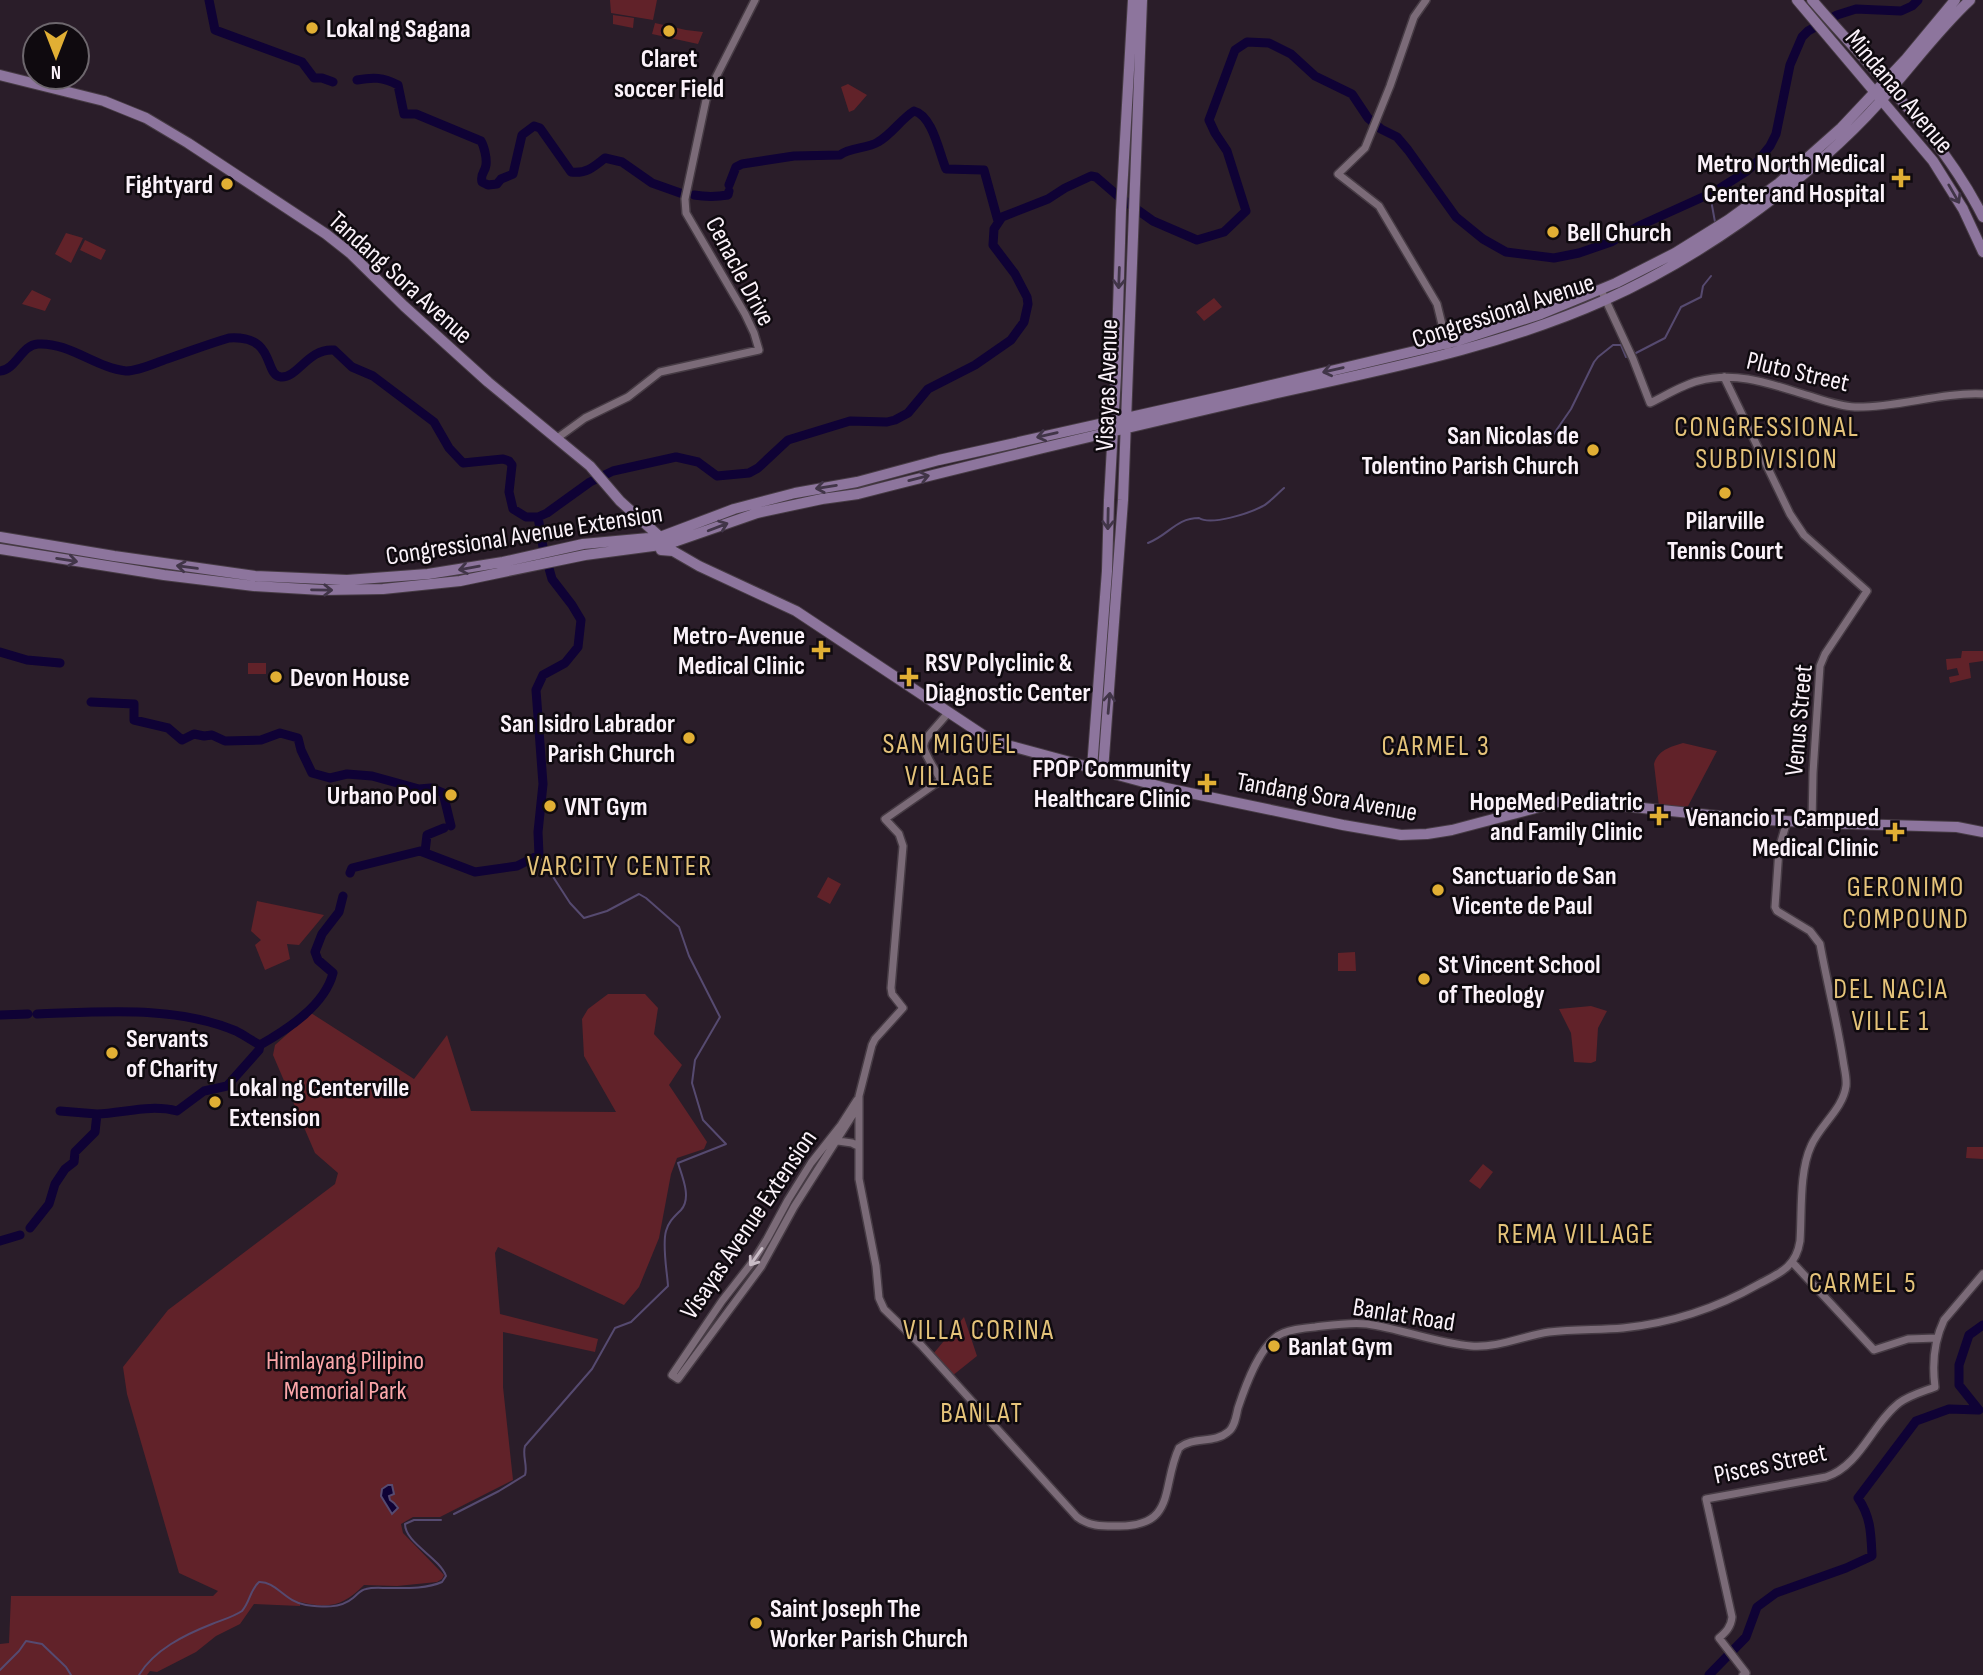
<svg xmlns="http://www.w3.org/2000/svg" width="1983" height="1675" viewBox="0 0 1983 1675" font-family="'Sofia Sans Condensed',sans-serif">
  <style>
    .green { fill: #612229 }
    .water { fill: #0f0235; stroke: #564a70; stroke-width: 2 }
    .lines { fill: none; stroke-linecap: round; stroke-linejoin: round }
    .stream { stroke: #564a70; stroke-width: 2 }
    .river { stroke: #0f0235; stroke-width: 9 }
    .minor-casing { stroke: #463b44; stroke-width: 10 }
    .major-casing { stroke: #463b44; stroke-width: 12 }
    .minor { stroke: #7b6b78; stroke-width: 7 }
    .major { stroke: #8d759d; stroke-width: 10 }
    .oneway { stroke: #413548 }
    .oneway2 { stroke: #c8bcc6 }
    .poi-dot { fill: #e1af34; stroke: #0f0a0f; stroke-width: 2.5 }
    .labels { text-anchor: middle; stroke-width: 5; stroke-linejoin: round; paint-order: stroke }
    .poi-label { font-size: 26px; font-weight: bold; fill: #fbf2fa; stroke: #0f0a0f; text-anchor: start }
    .street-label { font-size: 26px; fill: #fbf2fa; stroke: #0f0a0f }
    .park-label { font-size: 26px; fill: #faa6a9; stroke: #0f0a0f }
    .neighbourhood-label { font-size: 28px; letter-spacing: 2px; fill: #e5c37a; stroke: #0f0a0f }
  </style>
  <rect width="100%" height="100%" fill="#2a1d29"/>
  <path class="green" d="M610,0h47l-4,20 -42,-7z
    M613,15l21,3 -1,10 -20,-4z
    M655,23l31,7 17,2 -5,12 -46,-10z
    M848,84l19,11 -13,15 -5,2 -8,-25z
    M66,233l17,5 -12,25 -16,-9z
    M85,240l21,10 -5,10 -21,-10z
    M32,290l19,9 -6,12 -23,-7z
    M1214,298l8,9 -18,14 -8,-9z
    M1962,651h21v10l-14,2 2,15 -21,5 -1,-6 10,-2 -2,-7 -10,2 -1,-11 15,-1z
    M248,663h18v11h-18z
    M1683,743l34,8 -30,57 -28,-2 -5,-42c4,-14 16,-17 29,-21z
    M828,877l13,7 -11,20 -13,-7z
    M257,901l67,14 -25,30 -12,-1 3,15 -25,11 -10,-25 6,-5 -10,-9z
    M1355,952l1,19h-18v-18z
    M608,994h37l13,14 -4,26 28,31 -13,20 38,57 -3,7 -27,9 -6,16 -12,64 -20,49 -15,18 -126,-58 -3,6 5,61 98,25 -3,13 -92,-20v55l10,93 -73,37h-27l-12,7 2,9 41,42 -2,4 -5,3 -40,4 -33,-1c-21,21 -34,24 -64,17v4l-46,-2 -14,20 -24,12 -20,16 -39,20 -7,-1 -3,4h-147v-31l9,-1 2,-47h202l5,-5 -39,-18 -52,-179 -4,-27 45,-57 167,-126 3,-11 -23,-20 -42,-98 2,-10 36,-32 103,66 33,-44 24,76 145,1 -32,-56 -2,-37 6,-10z
    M1591,1006l16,5 -9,17 -2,33 -5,2 -17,-1 -3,-29 -12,-24z
    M1967,1147h16v12l-17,-1z
    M1483,1164l10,8 -13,17 -11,-8z
    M964,1317l13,39 -25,20 -19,-22z"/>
  <path class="water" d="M388,1485h4l2,9 -5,2 1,4 4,3 4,5 -6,6 -11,-18 1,-7z"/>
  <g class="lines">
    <path class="stream" d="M1714,192l-3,8 4,22
      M1634,354l31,-16 16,-31 20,-10 2,-11 8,-10
      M1553,435l18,-26 23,-47 4,-5 15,-12h8l5,12
      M1547,446l2,-6
      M1148,543c21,-8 28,-25 51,-25 12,8 51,-5 64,-12 7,-4 14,-12 21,-18
      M454,1514l45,-23 26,-16c3,-9 -3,-19 0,-29l67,-77 23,-41 16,-6 37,-36c-1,-15 -6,-41 -2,-55 3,-10 8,-14 15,-21 11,-12 1,-34 -3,-47l48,-19 -23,-24 -11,-37 3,-23 25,-43 -31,-61 -10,-29 -33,-29 -7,-4 -32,17 -23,7 -14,-15 -31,-48
      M0,1670l19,-19 7,-10 16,3 24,23 5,8
      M139,1675c15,-25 45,-40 73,-51 10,-4 21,-7 30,-13 8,-9 8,-21 17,-29 17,-1 26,20 47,23 16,2 34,4 47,-7 5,-4 7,-8 13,-9 7,-2 15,-1 22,-1 17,0 38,1 54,-6l4,-6c-7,-19 -41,-33 -41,-52l9,-4h27"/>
    <path class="river" d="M209,0l6,30 87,32 12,16h8l11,4
      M357,80c16,-3 26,-3 41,5l6,29h12l65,27c3,5 6,17 5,24 -1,8 -6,8 -4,17l6,3 9,-1 4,-5 12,-5 9,-39 12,-9 6,2 31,44c15,2 23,-5 34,-14l17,4 30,21 31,11
      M729,185l7,-18 6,-3 52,-8 46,-1c10,-8 27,-6 38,-13 14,-8 23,-23 36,-31 19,5 25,42 32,58l38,1 14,51
      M694,195c12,2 22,2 34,0l1,-4
      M0,371c17,-2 21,-26 38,-27 31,-2 58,24 88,27 13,0 29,-8 41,-12 21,-7 41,-15 62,-21 48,-3 34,37 52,39 17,1 27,-29 53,-27l18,17 21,9 61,46 15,26 14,15 40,-4 6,2 3,4 -3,27 4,17 13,8h12l9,-4 43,-31 23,-11 63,-14 22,5 19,14 32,-3 9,-5 30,-28 62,-19 37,1 8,-2 13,-7 20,-24 47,-24 36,-25 13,-18 4,-18 -1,-7 -12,-23 -22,-29 1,-16 8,-12 46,-18 17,-11 26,-12 5,1 22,19 35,25 44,19 27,-8 22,-21 -19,-60 -12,-18 -6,-13 26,-70 12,-8 22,1 22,11 24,22 37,18 16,24 13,11 16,8 11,13 48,67 27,22 23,13 48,6 25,-5 32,-11 30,-17 73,-33 33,-21 10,-9 13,-16 6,-12 14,-69 12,-28 6,-6 29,-16 19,-6 45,2 11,-5 6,-6
      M0,652l27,8 33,3
      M91,702l43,2v16l34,8 14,12 12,-6 10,2 8,-1 13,6 36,-1 19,-7 18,5 3,12 11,23 18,5 17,-4 25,2 47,13 12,-1 12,5 8,33
      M425,852l2,-17 17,-7
      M350,873l2,-5 68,-17 55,21 42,-6 22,-11 -1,-23 5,-48 -7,-94 7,-15 22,-12 13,-16 3,-27 -9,-15 -20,-26 -9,-32 -5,-30
      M37,1014c65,-2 138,-9 199,17 8,4 16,10 24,14
      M0,1015l28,-1
      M97,1114c27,-1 53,-10 80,-3l27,-20 23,-5 32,-36 1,-5c28,-16 65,-40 73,-72l-15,-13 -3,-8 7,-18 17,-22 4,-16
      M30,1228l19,-24 6,-20 10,-15 9,-7 1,-10 20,-20 2,-18 -37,-3
      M0,1241l20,-6
      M1709,1675l37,-38 11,-30 19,-14 70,-25 26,-12c-1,-22 -1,-39 -14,-58l58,-77 33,-12 30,1 -20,-25v-20l10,-30 14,-10"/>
    <g class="minor-casing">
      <path id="minor" d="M1426,0l-12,17 -24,69 -25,62 -27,26 41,32 58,98 12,49
        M1601,290l32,69 17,44c15,-7 32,-18 48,-22 38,-10 70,2 105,13 17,5 34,12 52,13 43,1 85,-15 128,-13
        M1724,377l66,137 14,21 63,56 -42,63 -5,12 -7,107 -1,50
        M556,439l29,-21 43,-21 32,-25 99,-22 -5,-17 -9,-19 -59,-101 -1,-14 21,-99 8,-19 41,-81
        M948,713c-30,36 -32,25 -7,67l-56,39 14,15 4,12 -12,142 1,6 11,14 -28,31 -3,6 -13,51v83l17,87 3,32 5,11 37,36 156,172c13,10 27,9 42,9 58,0 42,-40 60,-78 14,-12 35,-4 49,-16 7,-5 8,-16 10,-24 7,-21 23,-67 45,-75 10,-4 21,-5 32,-6 17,-2 35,-5 52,-3 35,5 69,19 104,22 27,2 52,-10 78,-14 25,-3 50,-2 74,-4 48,-5 94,-20 136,-44 21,-11 37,-17 41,-43 2,-29 -1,-69 11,-95 9,-21 32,-37 35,-60 1,-8 -2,-18 -3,-26 -6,-39 -16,-77 -23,-116l-10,-13 -33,-20 -2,-4 4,-58 8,-28
        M857,1100l-16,25 -30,38 -23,37 -21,39 -13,21 -32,41 -50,74 6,4 83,-112 33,-60 63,-99
        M838,1141l14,2 6,3
        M1793,1263l81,87 34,-11 29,-1
        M1743,1675l3,-2 -27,-35c7,-6 12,-11 13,-21l-26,-118 120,-22c34,-11 46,-53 73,-74 11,-8 23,-11 36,-16 -3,-23 -1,-46 9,-67l39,-46"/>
    </g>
    <g class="major-casing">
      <path id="major" d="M1797,0l136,161 30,48 20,43
        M1812,0c60,70 129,134 171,217
        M0,75l104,26 42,17 42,25 138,91 24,19 54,53 84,76 102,84 30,35 40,36
        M0,537l114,19 141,20 92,4 81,-6 75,-12 80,-18 77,-7 74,-28 61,-16 62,-11 82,-22 299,-67 219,-52 84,-27 75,-31 59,-30 53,-33 51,-37 62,-55 65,-69 49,-59
        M0,549l164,26 90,11 68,4 61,-1 77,-8 125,-26 83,-11 89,-31 65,-14 36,-5c138,-36 277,-68 415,-100 112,-25 227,-47 332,-94 47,-21 93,-48 136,-78 54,-38 107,-82 150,-133 26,-30 50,-62 79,-89
        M661,550l12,1 26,15 97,45 190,126 21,8 159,43 177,37 58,10 26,-1 25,-4 114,-30 172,18 80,5 139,4 26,5
        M1092,768l15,-197 2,-71 7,-125 5,-165 12,-210
        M1103,771l20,-271 19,-500"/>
    </g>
    <use href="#minor" class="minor"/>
    <use href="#major" class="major"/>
  </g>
  <defs><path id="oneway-shaft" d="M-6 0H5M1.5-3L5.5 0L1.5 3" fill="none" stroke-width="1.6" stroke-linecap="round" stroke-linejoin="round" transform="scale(1.75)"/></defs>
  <g class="oneway">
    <use href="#oneway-shaft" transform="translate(1954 194) rotate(60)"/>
    <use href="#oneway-shaft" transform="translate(1119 278) rotate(92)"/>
    <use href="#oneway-shaft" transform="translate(1333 370) rotate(167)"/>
    <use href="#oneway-shaft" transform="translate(1047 435) rotate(167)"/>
    <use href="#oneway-shaft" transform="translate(919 478) rotate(-14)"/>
    <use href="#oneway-shaft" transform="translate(826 487) rotate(171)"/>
    <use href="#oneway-shaft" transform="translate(1108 519) rotate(91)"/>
    <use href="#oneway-shaft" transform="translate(718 527) rotate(-21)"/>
    <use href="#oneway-shaft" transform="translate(67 560) rotate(9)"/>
    <use href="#oneway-shaft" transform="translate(187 567) rotate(-172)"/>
    <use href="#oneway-shaft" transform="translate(469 568) rotate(170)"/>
    <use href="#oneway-shaft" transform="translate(322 590) rotate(1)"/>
    <use href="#oneway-shaft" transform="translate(1109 703) rotate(-85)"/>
  </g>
  <use class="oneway2" href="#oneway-shaft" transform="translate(756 1257) rotate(125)"/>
  <g class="poi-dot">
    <circle cx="312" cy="28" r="7"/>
    <circle cx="669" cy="31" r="7"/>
    <path d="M1897.5 167.5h7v7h7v7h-7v7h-7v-7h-7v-7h7z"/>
    <circle cx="227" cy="184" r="7"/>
    <circle cx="1553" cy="232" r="7"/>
    <circle cx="1593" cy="450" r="7"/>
    <circle cx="1725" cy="493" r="7"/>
    <path d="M817.5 639.5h7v7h7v7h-7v7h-7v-7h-7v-7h7z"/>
    <circle cx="276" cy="677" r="7"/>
    <path d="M905.5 666.5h7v7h7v7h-7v7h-7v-7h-7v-7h7z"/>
    <circle cx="689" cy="738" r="7"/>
    <path d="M1203.5 772.5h7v7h7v7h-7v7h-7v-7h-7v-7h7z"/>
    <circle cx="451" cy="795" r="7"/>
    <circle cx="550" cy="806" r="7"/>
    <path d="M1655.5 805.5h7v7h7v7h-7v7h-7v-7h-7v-7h7z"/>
    <path d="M1891.5 821.5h7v7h7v7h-7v7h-7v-7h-7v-7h7z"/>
    <circle cx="1438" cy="890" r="7"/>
    <circle cx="1424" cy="979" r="7"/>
    <circle cx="112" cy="1053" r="7"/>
    <circle cx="215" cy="1102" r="7"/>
    <circle cx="1274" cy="1346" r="7"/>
    <circle cx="756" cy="1623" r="7"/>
  </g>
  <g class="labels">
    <g class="poi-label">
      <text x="326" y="37">Lokal ng Sagana</text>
      <text x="669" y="67" text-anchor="middle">Claret<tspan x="669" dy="30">soccer Field</tspan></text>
      <text x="1885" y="172" text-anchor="end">Metro North Medical<tspan x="1885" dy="30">Center and Hospital</tspan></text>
      <text x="213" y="193" text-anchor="end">Fightyard</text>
      <text x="1567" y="241">Bell Church</text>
      <text x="1579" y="444" text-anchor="end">San Nicolas de<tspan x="1579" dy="30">Tolentino Parish Church</tspan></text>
      <text x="1725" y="529" text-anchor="middle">Pilarville<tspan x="1725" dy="30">Tennis Court</tspan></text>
      <text x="805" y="644" text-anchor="end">Metro-Avenue<tspan x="805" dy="30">Medical Clinic</tspan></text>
      <text x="925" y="671">RSV Polyclinic &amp;<tspan x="925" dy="30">Diagnostic Center</tspan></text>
      <text x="290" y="686">Devon House</text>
      <text x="675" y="732" text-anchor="end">San Isidro Labrador<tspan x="675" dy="30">Parish Church</tspan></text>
      <text x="1191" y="777" text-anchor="end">FPOP Community<tspan x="1191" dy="30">Healthcare Clinic</tspan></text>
      <text x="437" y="804" text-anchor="end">Urbano Pool</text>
      <text x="1643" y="810" text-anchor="end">HopeMed Pediatric<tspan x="1643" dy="30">and Family Clinic</tspan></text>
      <text x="564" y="815">VNT Gym</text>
      <text x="1879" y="826" text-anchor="end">Venancio T. Campued<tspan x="1879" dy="30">Medical Clinic</tspan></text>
      <text x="1452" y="884">Sanctuario de San<tspan x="1452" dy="30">Vicente de Paul</tspan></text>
      <text x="1438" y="973">St Vincent School<tspan x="1438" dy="30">of Theology</tspan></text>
      <text x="126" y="1047">Servants<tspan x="126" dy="30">of Charity</tspan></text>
      <text x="229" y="1096">Lokal ng Centerville<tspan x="229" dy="30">Extension</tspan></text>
      <text x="1288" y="1355">Banlat Gym</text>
      <text x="770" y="1617">Saint Joseph The<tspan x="770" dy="30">Worker Parish Church</tspan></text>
    </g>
    <g class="street-label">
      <text transform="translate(1900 91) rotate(50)" y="9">Mindanao Avenue</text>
      <text transform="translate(741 271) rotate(62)" y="9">Cenacle Drive</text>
      <text transform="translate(401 277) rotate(42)" y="9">Tandang Sora Avenue</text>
      <text transform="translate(1503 310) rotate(-18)" y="9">Congressional Avenue</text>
      <text transform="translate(1798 371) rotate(13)" y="9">Pluto Street</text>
      <text transform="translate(1106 385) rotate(-88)" y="9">Visayas Avenue</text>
      <text transform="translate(524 534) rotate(-9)" y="9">Congressional Avenue Extension</text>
      <text transform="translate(1798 720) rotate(-85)" y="9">Venus Street</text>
      <text transform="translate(1327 796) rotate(10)" y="9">Tandang Sora Avenue</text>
      <text transform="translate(748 1224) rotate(-56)" y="9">Visayas Avenue Extension</text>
      <text transform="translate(1404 1314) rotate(9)" y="9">Banlat Road</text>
      <text transform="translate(1770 1463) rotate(-12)" y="9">Pisces Street</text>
    </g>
    <g class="park-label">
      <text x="345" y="1369">Himlayang Pilipino<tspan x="345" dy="30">Memorial Park</tspan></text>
    </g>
    <g class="neighbourhood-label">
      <text x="1767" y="436">CONGRESSIONAL<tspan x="1767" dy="32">SUBDIVISION</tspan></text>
      <text x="950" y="753">SAN MIGUEL<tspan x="950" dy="32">VILLAGE</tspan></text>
      <text x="1436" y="755">CARMEL 3</text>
      <text x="620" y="875">VARCITY CENTER</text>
      <text x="1906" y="896">GERONIMO<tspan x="1906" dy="32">COMPOUND</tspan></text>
      <text x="1891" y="998">DEL NACIA<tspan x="1891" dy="32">VILLE 1</tspan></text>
      <text x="1576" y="1243">REMA VILLAGE</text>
      <text x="1863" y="1292">CARMEL 5</text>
      <text x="979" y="1339">VILLA CORINA</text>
      <text x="982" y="1422">BANLAT</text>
    </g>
  </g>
  <g transform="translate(56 56) rotate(180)"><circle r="33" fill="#0f0a0f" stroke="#6d676d" stroke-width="2"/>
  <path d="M0-5L12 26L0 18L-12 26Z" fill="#e1af34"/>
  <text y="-10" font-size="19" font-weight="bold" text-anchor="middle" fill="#fbf2fa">N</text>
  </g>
</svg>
